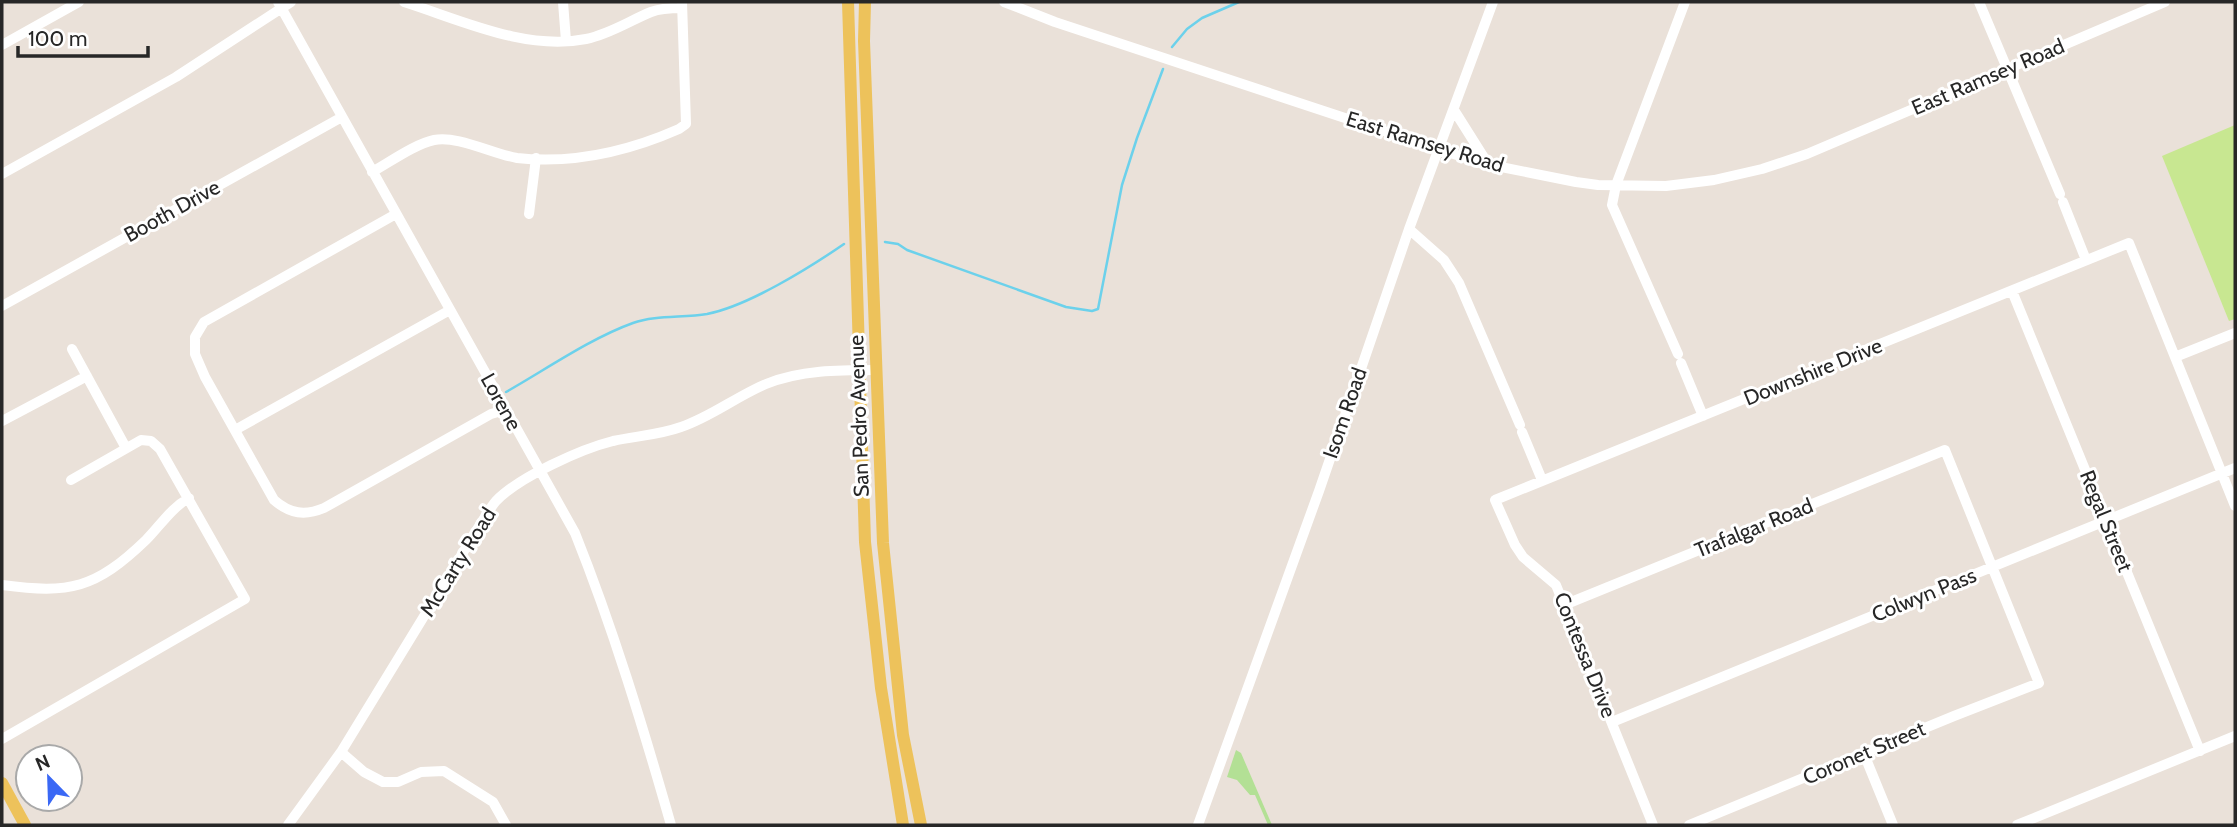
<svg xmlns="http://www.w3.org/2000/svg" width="2237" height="827" viewBox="0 0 2237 827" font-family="Cabin,sans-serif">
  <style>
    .green { fill: #b3e095 }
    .pitch { fill: #c8e791 }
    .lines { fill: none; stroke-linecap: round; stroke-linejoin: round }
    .stream { stroke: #6cd1eb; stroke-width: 2.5 }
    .minor { stroke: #fff; stroke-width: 10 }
    .major { stroke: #edc25b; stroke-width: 12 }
    .labels { text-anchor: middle; stroke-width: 6; stroke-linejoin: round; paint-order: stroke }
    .street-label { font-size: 21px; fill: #272727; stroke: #fff }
  </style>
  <rect width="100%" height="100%" fill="#eae1d9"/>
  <path class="green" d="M1236,750l5,3 31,72h-4l-13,-30h-5l-13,-15 -10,-3z"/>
  <path class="pitch" d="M2235,125v194l-6,2 -67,-165z"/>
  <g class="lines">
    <path class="stream" d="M1172,47l15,-18 15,-11 37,-16
      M885,242l13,2 9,6 159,57 26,4 6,-2 24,-124 15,-47 26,-69
      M506,392c39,-22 85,-54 127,-69 22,-8 50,-5 74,-9 41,-8 102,-46 137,-70"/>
    <path class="minor" d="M278,2l297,531c38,95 68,194 96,292
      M404,2c57,18 121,49 182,37 24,-5 43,-18 65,-27 10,-4 21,-4 31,-4
      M563,2l3,39
      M1004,2l51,20 426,141 95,19 22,3 68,1 48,-6 48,-11 45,-15 358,-152
      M1979,2l81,192
      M2,45l77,-43
      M1454,110l34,54
      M372,172c18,-10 43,-28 62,-32 23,-5 59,14 83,18 55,6 112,-7 162,-29l7,-5 -4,-122
      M2,174l174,-97 115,-75
      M2063,202l23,58
      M396,214l-192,108 -9,15v17l10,23 69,123c16,14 31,16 50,8l167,-94 14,-4
      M529,214l7,-56
      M1409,229l35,31 15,23 61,142
      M2012,291l188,460
      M2,306l340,-189
      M72,349l54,99
      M1678,354l-66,-149 4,-20 69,-183
      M2175,357l60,-24
      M1681,363l22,53
      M2,421l85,-45
      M235,430l215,-120
      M1522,432l20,48
      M2,585c68,9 93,4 144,-45 14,-14 25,-32 43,-42
      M1564,605l381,-155 94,233 -85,33 -265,109
      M1612,722l623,-254
      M2,739l243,-140 -85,-150 -9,-8 -10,-1 -70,40
      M341,752l23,20 19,10h15l23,-10 23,-1 49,31 13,23
      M1864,754l29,71
      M288,825l53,-73 140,-229c5,-7 9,-15 15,-22 23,-24 85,-52 117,-60 23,-5 46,-6 68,-14 30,-10 56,-31 85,-43 34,-14 73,-14 110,-14
      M1198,825l121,-334 90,-262 84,-227
      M1653,825l-97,-240 -33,-28 -8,-12 -20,-45 634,-257 106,263
      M2017,825l218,-89"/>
    <path class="major" d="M848,2l17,540 16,146 22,137
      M865,2l-1,39 19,502 20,192 18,90
      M2,783l23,42"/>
  </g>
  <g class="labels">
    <g class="street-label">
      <text transform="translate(1988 77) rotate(-23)" y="7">East Ramsey Road</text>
      <text transform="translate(1425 142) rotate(17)" y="7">East Ramsey Road</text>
      <text transform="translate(172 211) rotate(-29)" y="7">Booth Drive</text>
      <text transform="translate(1813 372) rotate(-22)" y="7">Downshire Drive</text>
      <text transform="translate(501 402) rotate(61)" y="7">Lorene</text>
      <text transform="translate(1345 413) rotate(-71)" y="7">Isom Road</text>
      <text transform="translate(859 416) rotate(-92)" y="7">San Pedro Avenue</text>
      <text transform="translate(2106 521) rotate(68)" y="7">Regal Street</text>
      <text transform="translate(1754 528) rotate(-22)" y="7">Trafalgar Road</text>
      <text transform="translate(458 562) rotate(-58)" y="7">McCarty Road</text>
      <text transform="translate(1924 595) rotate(-22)" y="7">Colwyn Pass</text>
      <text transform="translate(1585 655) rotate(68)" y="7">Contessa Drive</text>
      <text transform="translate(1864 753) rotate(-23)" y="7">Coronet Street</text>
    </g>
  </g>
  <rect width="2237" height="827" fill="none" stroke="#272727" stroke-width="7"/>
  <g transform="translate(49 778) rotate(337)"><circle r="33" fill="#ffffff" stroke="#a9a9a9" stroke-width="2"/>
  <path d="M0-5L12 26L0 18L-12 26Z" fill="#3a68f5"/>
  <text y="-10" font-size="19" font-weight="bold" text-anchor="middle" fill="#272727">N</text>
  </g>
  <path d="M18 46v10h130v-10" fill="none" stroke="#272727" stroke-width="3.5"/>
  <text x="28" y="46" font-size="21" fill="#272727" stroke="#ffffff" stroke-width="5" paint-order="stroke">100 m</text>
</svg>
